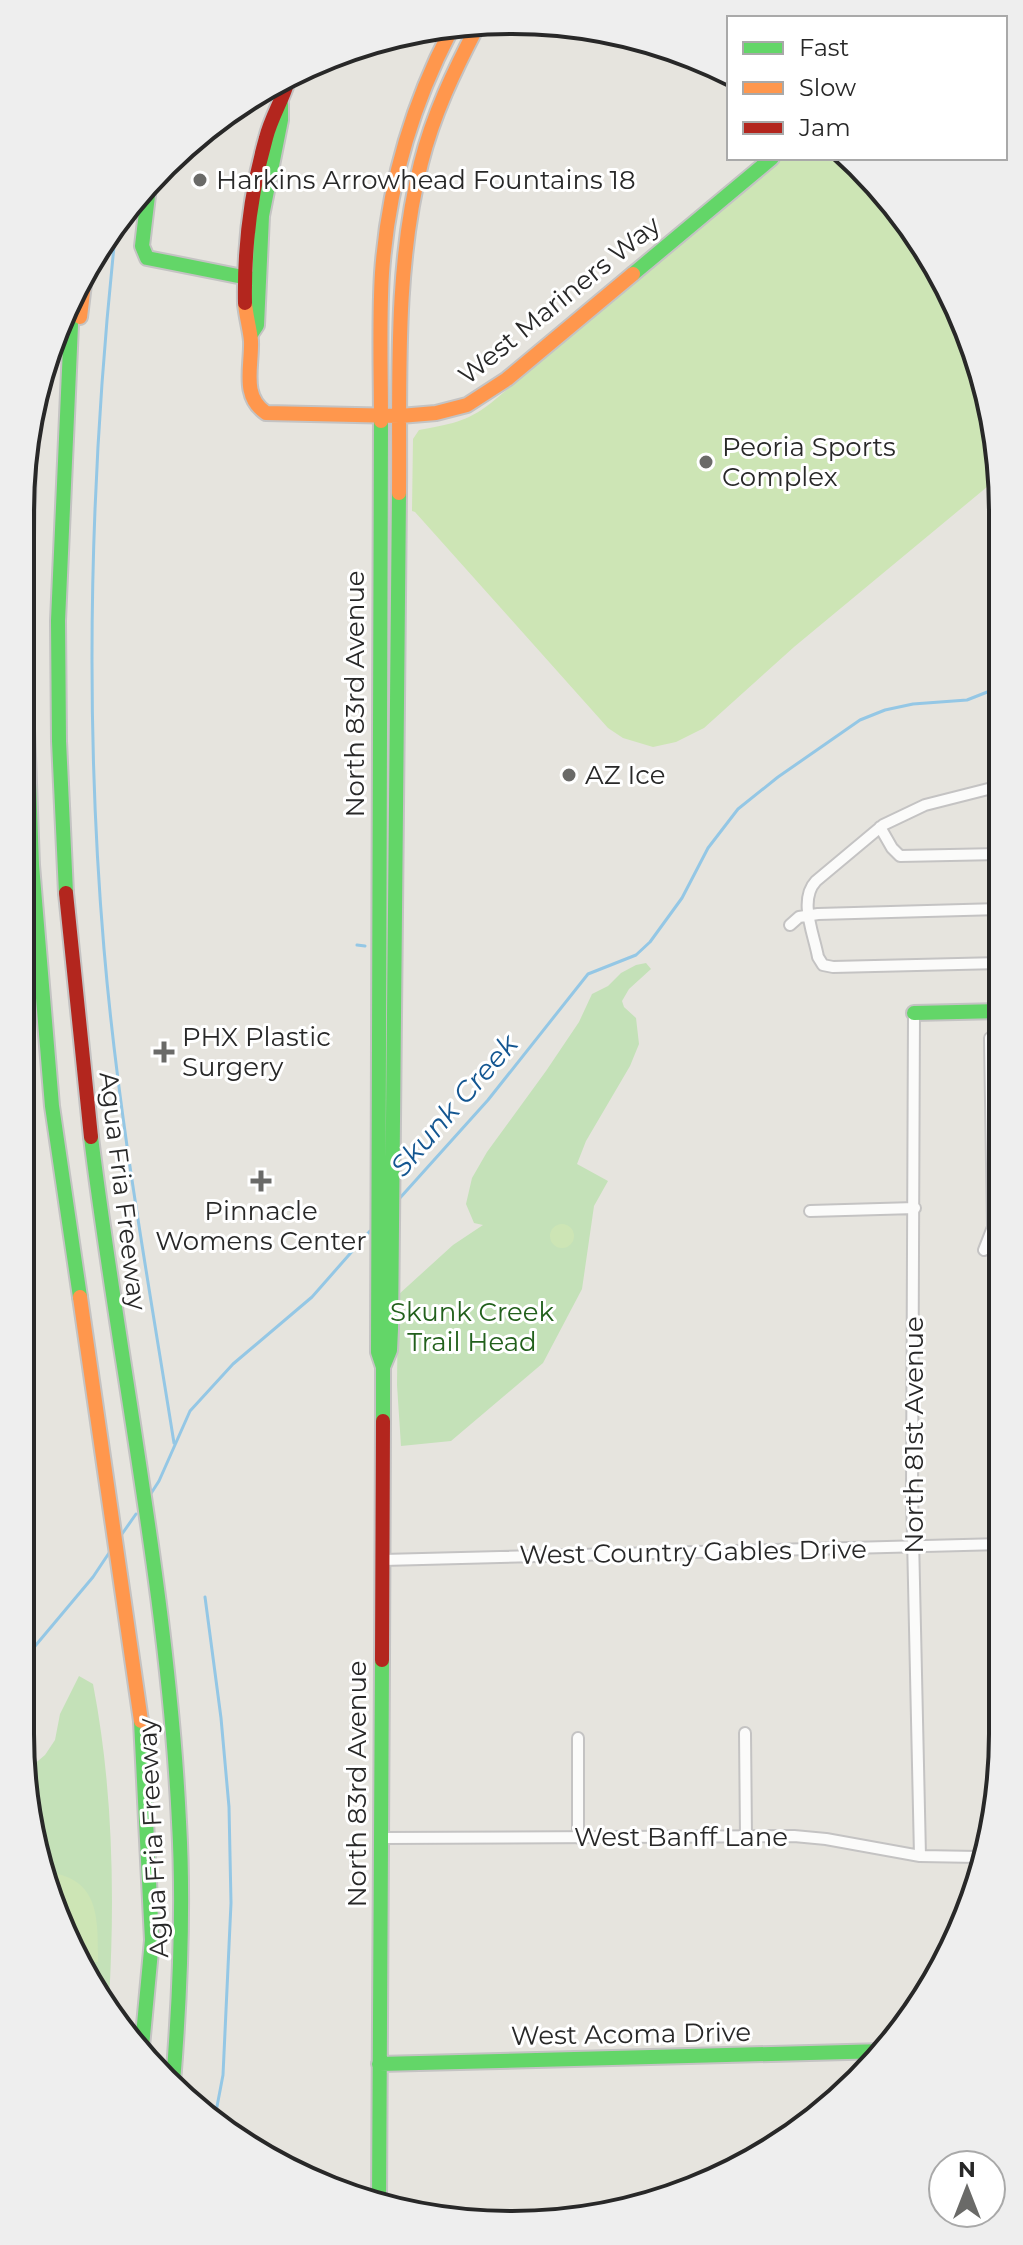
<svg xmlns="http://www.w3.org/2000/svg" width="1023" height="2245" viewBox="0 0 1023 2245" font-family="Montserrat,sans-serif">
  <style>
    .green { fill: #c4e1b8 }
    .pitch { fill: #cde5b5 }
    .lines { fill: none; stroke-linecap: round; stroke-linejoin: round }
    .stream { stroke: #94c7e5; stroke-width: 3 }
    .street-casing { stroke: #c4c3c3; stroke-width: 14 }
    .fast-casing { stroke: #c4c3c3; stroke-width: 18 }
    .slow-casing { stroke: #c4c3c3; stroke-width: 18 }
    .jam-casing { stroke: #c4c3c3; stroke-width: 18 }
    .street { stroke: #fbfbfa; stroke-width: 10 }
    .fast { stroke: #63d668; stroke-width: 14 }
    .slow { stroke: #ff974d; stroke-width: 14 }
    .jam { stroke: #b3261e; stroke-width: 14 }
    .poi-dot { fill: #6a6a68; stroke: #fff; stroke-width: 3 }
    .labels { text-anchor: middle; stroke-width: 6; stroke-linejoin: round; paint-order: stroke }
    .poi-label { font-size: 26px; fill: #282828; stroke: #fff; text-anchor: start }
    .street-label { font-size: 26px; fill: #282828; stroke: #fff }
    .park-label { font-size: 26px; fill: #22601c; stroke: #fff }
    .water-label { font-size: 28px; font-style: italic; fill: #135691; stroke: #fff }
    .rim { fill: none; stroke: #282828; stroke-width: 4 }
  </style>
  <rect width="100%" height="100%" fill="#e6e4de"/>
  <path class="green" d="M646,963l5,6 -22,20 -7,12 2,6 12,11 3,26 -9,22 -44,75 -9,23 31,17 -14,25 -12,83 -39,74 -92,78 -50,5 -4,-61 1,-90 55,-50 30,-20 -9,-2 -8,-19 6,-26 15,-26 59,-81 33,-49 13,-28 16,-8 13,-13 15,-8z
    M79,1676l14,8c20,103 22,212 16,317l-63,-109 -20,-121 19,-16 10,-15 5,-26z"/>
  <path class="pitch" d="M782,158h65l54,54 64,111 34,124v30l-205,170 -90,81 -28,14 -23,5 -30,-9 -15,-10 -193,-216 -3,-1 1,-72 6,-9c31,-6 46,-7 72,-27z
    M550 1236a12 12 0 1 1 24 0a12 12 0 1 1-24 0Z
    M43,1872c57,4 55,45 55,90h-11l-41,-70z"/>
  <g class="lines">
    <path class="stream" d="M115,237c-25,236 -31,476 -11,712 14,166 44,330 70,494
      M357,945l8,1
      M399,1199l89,-99 100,-126 48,-19 14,-13 32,-44 26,-50 30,-39 40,-32 82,-57 25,-10 28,-6 54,-4 33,-13
      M150,1495l9,-14 31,-70 43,-47 79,-67 58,-66
      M122,1534l14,-20
      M205,1597l16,121 8,89 2,96 -8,172 -8,42
      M20,1664l73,-87 18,-27"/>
    <g class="street-casing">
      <path id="street" d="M1000,786l-75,19 -42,20 -67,56c-18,19 -2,53 2,76l5,8 10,2 167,-4
        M880,827l12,21 8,8 100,-2
        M790,925l9,-8 19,-3 182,-5
        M914,1013l-2,479 8,364
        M810,1211l105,-3
        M984,1250l9,-23 -3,-189
        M383,1560l619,-16
        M745,1733l1,104
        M578,1738v100
        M381,1838l413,-2 32,3 94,17 59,1"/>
    </g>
    <g class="fast-casing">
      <path id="fast" d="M149,187l-7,59 5,12 106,21
        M633,274l139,-116
        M251,334l6,-9 5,-109 19,-96v-16
        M381,421l-3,931 5,15
        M29,465l-5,182 8,218 20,241 28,191
        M66,893l-7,-152 -1,-120 14,-319
        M914,1013l87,-2
        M91,1137c28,228 77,455 88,685 5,88 1,174 -6,261
        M383,1421v-54l7,-17 1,-21 8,-836
        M141,2057l11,-117 -11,-219
        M379,2064l506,-13
        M379,2202l3,-542"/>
    </g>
    <g class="slow-casing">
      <path id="slow" d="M245,303c1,13 5,26 6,38 1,26 -10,55 15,72l134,3 36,-3 31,-8 40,-26 126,-105
        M80,317l4,-33
        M381,421c0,-49 -2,-99 1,-148 6,-84 29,-166 68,-241
        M399,493c1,-110 -5,-223 22,-330 12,-48 33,-92 56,-136
        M80,1297l61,424"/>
    </g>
    <g class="jam-casing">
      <path id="jam" d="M245,303c-1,-55 6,-112 21,-165 5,-20 16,-37 22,-57
        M66,893l25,244
        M382,1660l1,-239"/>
    </g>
    <use href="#street" class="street"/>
    <use href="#fast" class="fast"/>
    <use href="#slow" class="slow"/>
    <use href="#jam" class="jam"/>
  </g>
  <g class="poi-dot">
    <circle cx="200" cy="180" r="8"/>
    <circle cx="706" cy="462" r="8"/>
    <circle cx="569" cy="775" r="8"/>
    <path d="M160 1040h8v8h8v8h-8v8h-8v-8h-8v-8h8z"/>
    <path d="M257 1169h8v8h8v8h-8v8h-8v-8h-8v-8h8z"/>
  </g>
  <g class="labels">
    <g class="poi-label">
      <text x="216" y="189">Harkins Arrowhead Fountains 18</text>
      <text x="722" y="456">Peoria Sports<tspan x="722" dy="30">Complex</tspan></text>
      <text x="585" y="784">AZ Ice</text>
      <text x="182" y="1046">PHX Plastic<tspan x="182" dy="30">Surgery</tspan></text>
      <text x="261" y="1220" text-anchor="middle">Pinnacle<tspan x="261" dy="30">Womens Center</tspan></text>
    </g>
    <g class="street-label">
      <text transform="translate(559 300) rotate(-39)" y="9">West Mariners Way</text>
      <text transform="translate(355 694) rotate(-90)" y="9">North 83rd Avenue</text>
      <text transform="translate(123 1191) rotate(83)" y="9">Agua Fria Freeway</text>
      <text transform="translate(914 1435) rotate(-90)" y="9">North 81st Avenue</text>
      <text transform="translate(693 1552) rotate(-1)" y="9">West Country Gables Drive</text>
      <text transform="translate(357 1784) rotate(-90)" y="9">North 83rd Avenue</text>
      <text x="681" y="1846">West Banff Lane</text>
      <text transform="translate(153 1838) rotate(-93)" y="9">Agua Fria Freeway</text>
      <text transform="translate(631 2034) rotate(-1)" y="9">West Acoma Drive</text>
    </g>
    <g class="park-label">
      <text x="472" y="1321">Skunk Creek<tspan x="472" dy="30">Trail Head</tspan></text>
    </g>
    <g class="water-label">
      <text transform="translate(454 1105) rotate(-49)" y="10">Skunk Creek</text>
    </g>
  </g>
  <path d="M0 0H1023V2245H0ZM511 34H512A477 477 0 0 1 989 511V1734A477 477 0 0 1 512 2211H511A477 477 0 0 1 34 1734V511A477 477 0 0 1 511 34Z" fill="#eee" fill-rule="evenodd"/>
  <path class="rim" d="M511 34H512A477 477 0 0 1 989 511V1734A477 477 0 0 1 512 2211H511A477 477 0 0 1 34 1734V511A477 477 0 0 1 511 34Z"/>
  <rect x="727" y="16" width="280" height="144" fill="#ffffff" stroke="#a9a9a9" stroke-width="2"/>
  <rect x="743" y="42" width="40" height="12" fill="#63d668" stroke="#a9a9a9" stroke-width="2"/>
  <text x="799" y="56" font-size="24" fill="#282828">Fast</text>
  <rect x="743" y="82" width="40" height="12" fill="#ff974d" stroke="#a9a9a9" stroke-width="2"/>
  <text x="799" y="96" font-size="24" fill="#282828">Slow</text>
  <rect x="743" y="122" width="40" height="12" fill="#b3261e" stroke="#a9a9a9" stroke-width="2"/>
  <text x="799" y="136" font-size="24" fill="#282828">Jam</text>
  <g transform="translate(967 2189)"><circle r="38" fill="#ffffff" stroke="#a9a9a9" stroke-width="2"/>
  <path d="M0-6L14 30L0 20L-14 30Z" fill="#6a6a68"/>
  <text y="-12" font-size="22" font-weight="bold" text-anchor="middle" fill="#282828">N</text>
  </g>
</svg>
